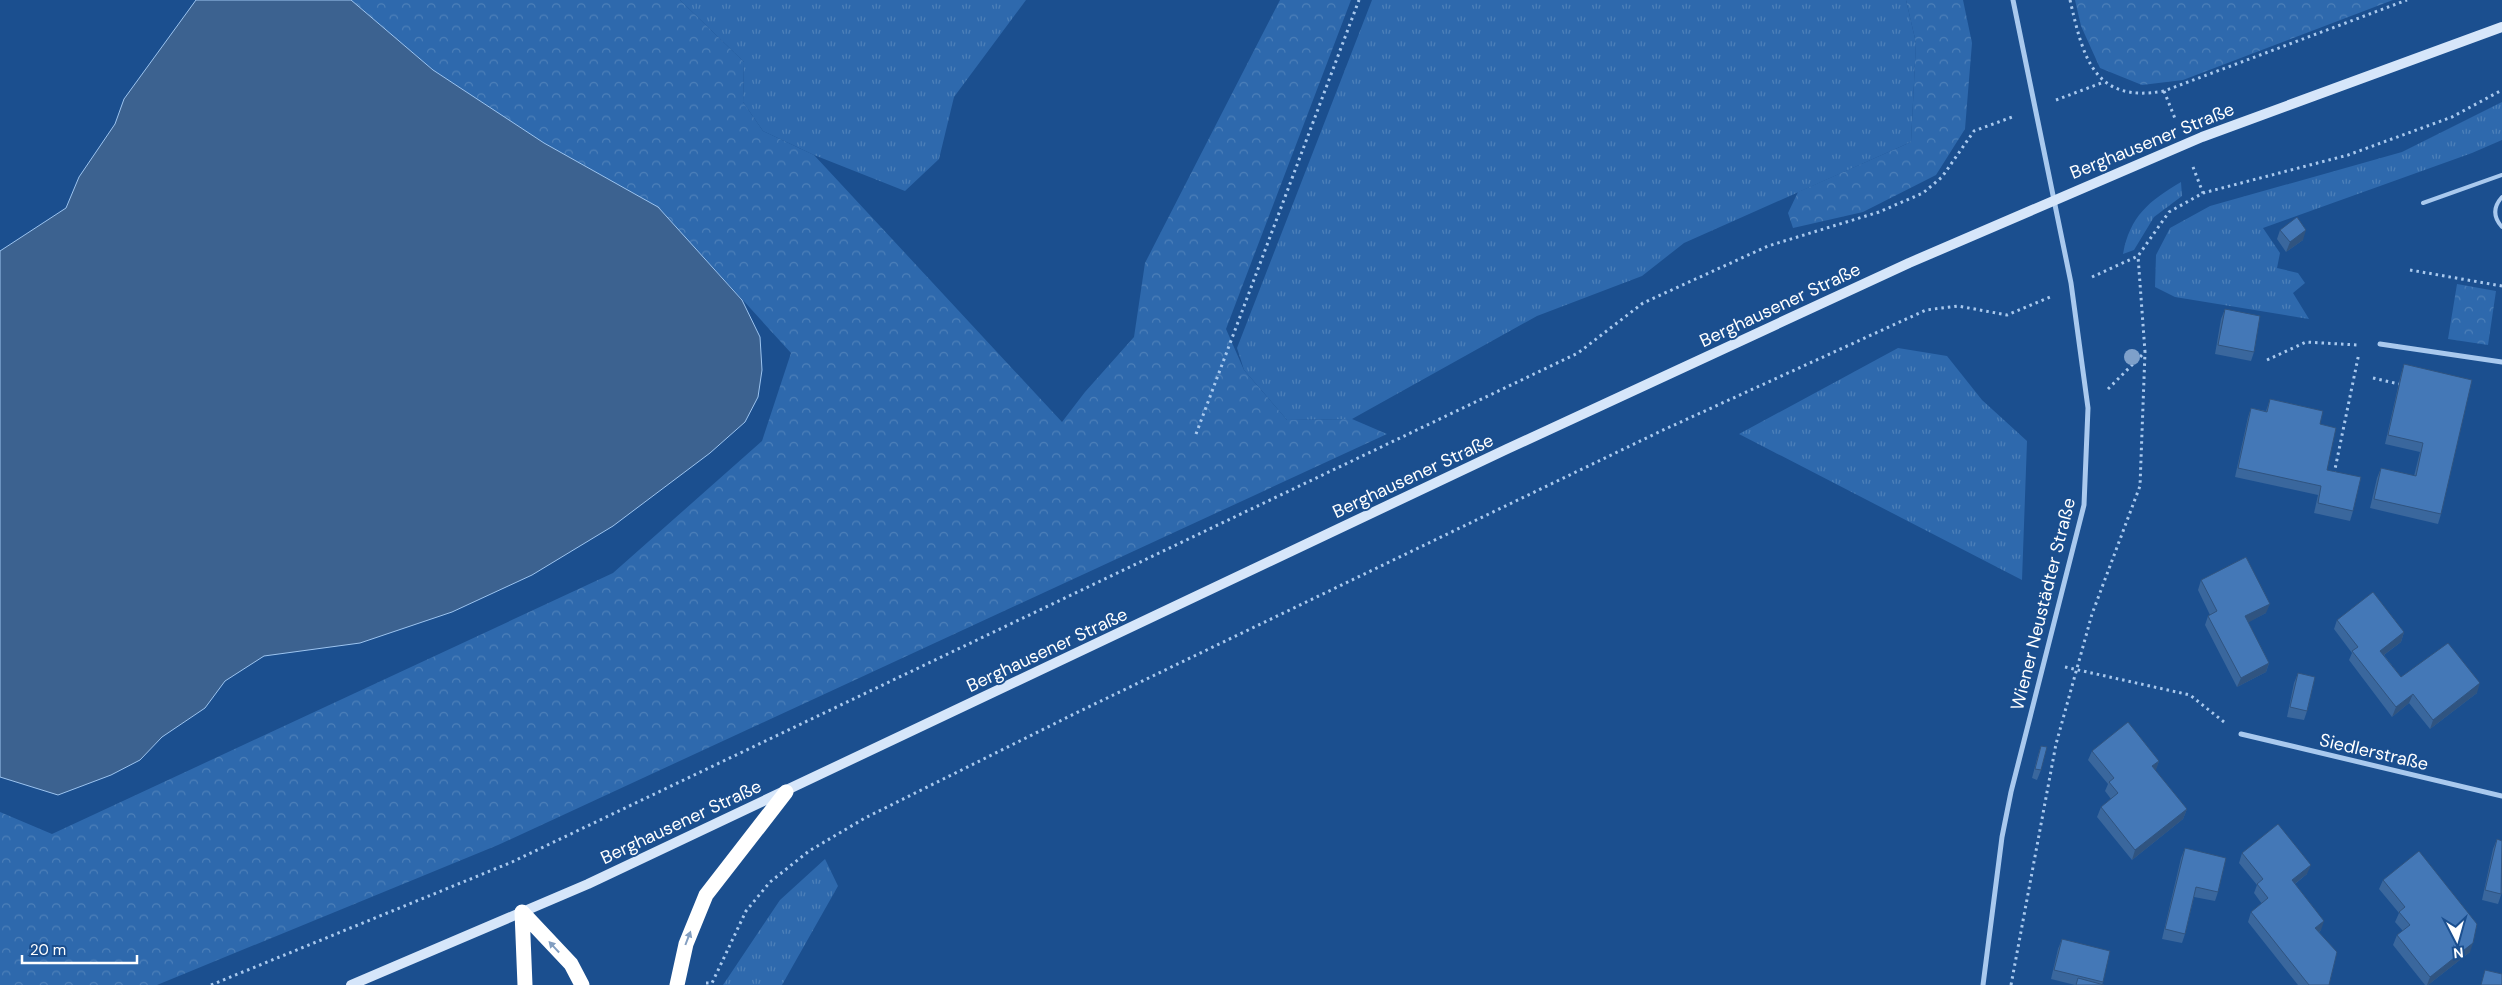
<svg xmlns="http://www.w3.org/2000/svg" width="2502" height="985" viewBox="0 0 2502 985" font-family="'DM Sans',sans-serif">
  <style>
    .grass { fill: url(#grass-tufts) }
    .forest { fill: url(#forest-crowns) }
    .water { fill: #3c6290; stroke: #9cc4f0 }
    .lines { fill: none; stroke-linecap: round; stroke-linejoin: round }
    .path { stroke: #a9c9ee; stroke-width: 3; stroke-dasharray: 2.5 4; stroke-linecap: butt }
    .lane { stroke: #a9c9ee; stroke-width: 4 }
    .street { stroke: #a9c9ee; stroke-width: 5 }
    .secondary { stroke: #d6e6fa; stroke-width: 10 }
    .highway { stroke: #fff; stroke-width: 15 }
    .tree { fill: #7ea0ca }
    .wall { fill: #3a679d }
    .shaded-wall { fill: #305480 }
    .building { fill: #4478b7; stroke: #305480 }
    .oneway { fill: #829ec1 }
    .labels { text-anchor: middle; stroke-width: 4; stroke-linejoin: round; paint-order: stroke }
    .street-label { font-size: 18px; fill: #fff; stroke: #1b4f8f }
  </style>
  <defs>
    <pattern id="grass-tufts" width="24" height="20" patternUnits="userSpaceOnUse" patternTransform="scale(1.25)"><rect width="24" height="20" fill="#2e69ad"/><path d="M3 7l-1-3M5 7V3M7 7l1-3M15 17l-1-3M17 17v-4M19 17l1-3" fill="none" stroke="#4d80b9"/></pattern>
    <pattern id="forest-crowns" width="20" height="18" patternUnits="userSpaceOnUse" patternTransform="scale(1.25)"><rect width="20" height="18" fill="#2e69ad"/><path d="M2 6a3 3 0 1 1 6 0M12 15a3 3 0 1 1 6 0" fill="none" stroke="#4d80b9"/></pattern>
  </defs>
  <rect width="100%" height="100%" fill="#1b4f8f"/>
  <path class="grass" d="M680,0h346l-72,97 -15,62 -34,32 -91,-36 -51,-24 -20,-29 1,-40z
    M1372,0h534l10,43 -5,99 -227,101 -42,33 -105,40 -185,103 -65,1 -43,-50 -7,-22z
    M2502,102v38l-30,13 -209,75 17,25 -3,15 21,5 7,10 -12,10 16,26 -134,-22 -20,-10 1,-32 14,-27 40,-22 192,-54z
    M2181,182l1,14 -28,21 -20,33 -11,4c7,-38 26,-53 58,-72z
    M1898,348l49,8 35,44 45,41 -5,139 -283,-146z
    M825,859l13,27 -56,99h-59l57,-85z"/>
  <path class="forest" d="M351,0h329l64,62 -1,40 20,29 51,24 248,267 23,-30 49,-55 11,-74 135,-263h71l-125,329 18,41 43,50 65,-1 35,15 -889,411 -341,140h-157v-173l52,22 561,-261 149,-132 29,-88 -133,-146 -114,-64 -111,-73z
    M1906,0h57l9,43 -7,86 -29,46 -73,37 -70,16 -5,-15 10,-21 113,-50 5,-99z
    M2075,0h318l-210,80 -41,5 -42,-17 -19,-42z
    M2457,284l39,7 -8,54 -40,-6z"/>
  <path class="water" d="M196,0h155l82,70 111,73 114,64 84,93 18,37 2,33 -4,27 -13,25 -35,31 -97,73 -81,49 -80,37 -92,31 -96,13 -39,25 -20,27 -43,29 -22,23 -29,15 -53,20 -58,-18v-526l66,-43 13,-31 36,-53 9,-25z"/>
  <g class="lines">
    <path class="path" d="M2070,0c13,56 23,104 94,91l243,-91
      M2164,91l12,30
      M2056,100l48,-18
      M2193,167l10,26
      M2410,270l92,16
      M2092,277l46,-21 31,-44 34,-19 145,-38 104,-38 50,-27
      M2267,360l39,-18 51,3
      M2373,378l26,6
      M2108,389l37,-37 -7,-96
      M1196,434l163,-434
      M2334,474l25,-121
      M2065,667l125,28 34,27
      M706,983h6l34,-72 24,-29 39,-31 56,-33 211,-105 585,-282 265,-121 32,-4 49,9 43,-18
      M211,985l301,-123 1066,-509 65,-50 125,-57 111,-34 44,-19 19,-16 32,-46 41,-15
      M2011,985l45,-241 36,-130 48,-128 5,-134"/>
    <path class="lane" d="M2502,197c-9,10 -9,20 0,30
      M2423,203l79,-28"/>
    <path class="street" d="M2380,344l122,18
      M2241,734l261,62
      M1983,985l19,-148 9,-45 73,-287 4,-97 -17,-125 -58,-283"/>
    <path class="secondary" d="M351,985l237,-101 919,-435 402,-186 293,-126 300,-110"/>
    <path class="highway" d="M522,912l49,52 11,21
      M522,912l3,73
      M677,985l9,-41 20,-49 80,-103"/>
  </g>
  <circle class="tree" cx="2132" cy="357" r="8"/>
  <path class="wall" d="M2280,230l23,10 -17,12 -9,-13z
    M2225,309l29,43 -3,9 -36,-7 6,-35z
    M2404,364l37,150 -3,10 -68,-16 7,-30 4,-10 33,8 6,-24 -35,-8 16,-70z
    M2270,399l50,25 7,46 26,41 -3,10 -36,-8 4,-18 -83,-18 13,-60 3,-9 15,3z
    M2201,580l65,33 -18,9 21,41 -3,9 -29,15 -32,-62 3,-9 2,-1 -12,-25z
    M2337,620l67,12 -3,10 -17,13 17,22 76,16 -47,36 -21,-26 -17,14 -43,-57 3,-7 -18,-24z
    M2298,673l9,38 -3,9 -17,-3 7,-34z
    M2041,746v24l-4,10 -5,-2 6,-23z
    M2092,751l67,10 -4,10 32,38 -4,10 -51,41 -35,-43 4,-10 10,-8 -6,-8 3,-7 -20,-24z
    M2497,839l5,53 -4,12 -16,-4 11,-51z
    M2185,848l33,44 -3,9 -21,-4 -9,37 -3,9 -20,-4 19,-81z
    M2242,853l65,21 -12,10 26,46 -2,2 10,53h-31l-50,-63 3,-10 11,-8 -8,-11 3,-8 -18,-22z
    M2383,880l87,72 -42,33h-3l-32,-40 4,-10 6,-4 -8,-9 4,-9 -20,-24z
    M2062,939l41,43 -1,3h2h-29l-24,-6 7,-30z"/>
  <path class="shaded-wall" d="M2306,230l-3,10 -17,12 4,-10z
    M2270,604l-4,9 -24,13 3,-10z
    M2404,632l-3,10 -24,18 3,-9z
    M2269,663l-3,9 -29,15 4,-9z
    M2480,683l-3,10 -47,36 3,-9z
    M2413,694l-4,9 -17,14 4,-10z
    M2159,761l-3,9 -8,6 4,-10z
    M2187,809l-4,10 -51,41 3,-10z
    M2311,865l-4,9 -19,15 4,-9z
    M2324,921l-3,9 -9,8 3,-10z
    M2473,943l-3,9 -42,33h-1l3,-8z"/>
  <path class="building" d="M2297,217l9,13 -16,12 -10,-12z
    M2225,309l35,7 -6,36 -36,-7z
    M2404,364l68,16 -31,134 -67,-15 7,-31 35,8 7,-33 -35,-8z
    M2270,399l53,12 -3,13 16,4 -9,42 34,7 -8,34 -35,-8 3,-17 -83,-18 13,-60 16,4z
    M2246,557l24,47 -25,12 24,47 -28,15 -33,-62 9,-5 -16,-31z
    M2373,592l31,40 -24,19 21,26 47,-34 32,40 -47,37 -20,-26 -17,13 -44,-56 6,-4 -21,-27z
    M2298,673l17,4 -8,34 -17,-4z
    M2128,722l31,39 -7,5 35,43 -52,41 -34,-43 17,-14 -9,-11 5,-4 -22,-27z
    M2041,746l6,1 -6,23 -6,-1z
    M2278,824l33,41 -19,15 32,41 -9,7 22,24 -8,33h-20l-58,-73 17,-14 -11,-14 6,-5 -21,-26z
    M2497,839l5,2 -1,53 -16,-4z
    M2185,848l41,10 -8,34 -22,-5 -11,47 -20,-5z
    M2419,851l58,73 -4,19 -43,34 -33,-42 13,-10 -11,-13 6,-5 -22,-27z
    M2062,939l48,12 -7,31 -49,-12z
    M2485,970l17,4v11h-21z
    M2078,978l26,7h-28z"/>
  <defs><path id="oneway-solid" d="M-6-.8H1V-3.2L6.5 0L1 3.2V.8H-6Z" transform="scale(1.25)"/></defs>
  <g class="oneway">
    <use href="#oneway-solid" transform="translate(688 938) rotate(-69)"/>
    <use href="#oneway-solid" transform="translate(554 947) rotate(-133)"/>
  </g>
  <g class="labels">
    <g class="street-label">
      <text transform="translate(2152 141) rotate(-22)" y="6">Berghausener Straße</text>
      <text transform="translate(1780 305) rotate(-25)" y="6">Berghausener Straße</text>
      <text transform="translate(1413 476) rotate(-25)" y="6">Berghausener Straße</text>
      <text transform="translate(2043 604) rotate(-76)" y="6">Wiener Neustädter Straße</text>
      <text transform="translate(1047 650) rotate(-25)" y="6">Berghausener Straße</text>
      <text transform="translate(2374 752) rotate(13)" y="6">Siedlerstraße</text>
      <text transform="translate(681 822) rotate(-25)" y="6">Berghausener Straße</text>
    </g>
  </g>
  <g transform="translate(2457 940) rotate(174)" stroke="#1b4f8f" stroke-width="4" paint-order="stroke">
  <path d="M0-4L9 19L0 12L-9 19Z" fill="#ffffff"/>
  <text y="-8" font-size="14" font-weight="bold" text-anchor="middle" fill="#ffffff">N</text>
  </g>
  <path d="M22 955v8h115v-8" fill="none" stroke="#ffffff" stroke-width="2.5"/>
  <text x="30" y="955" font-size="15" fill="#ffffff" stroke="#1b4f8f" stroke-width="4" paint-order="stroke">20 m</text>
</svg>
